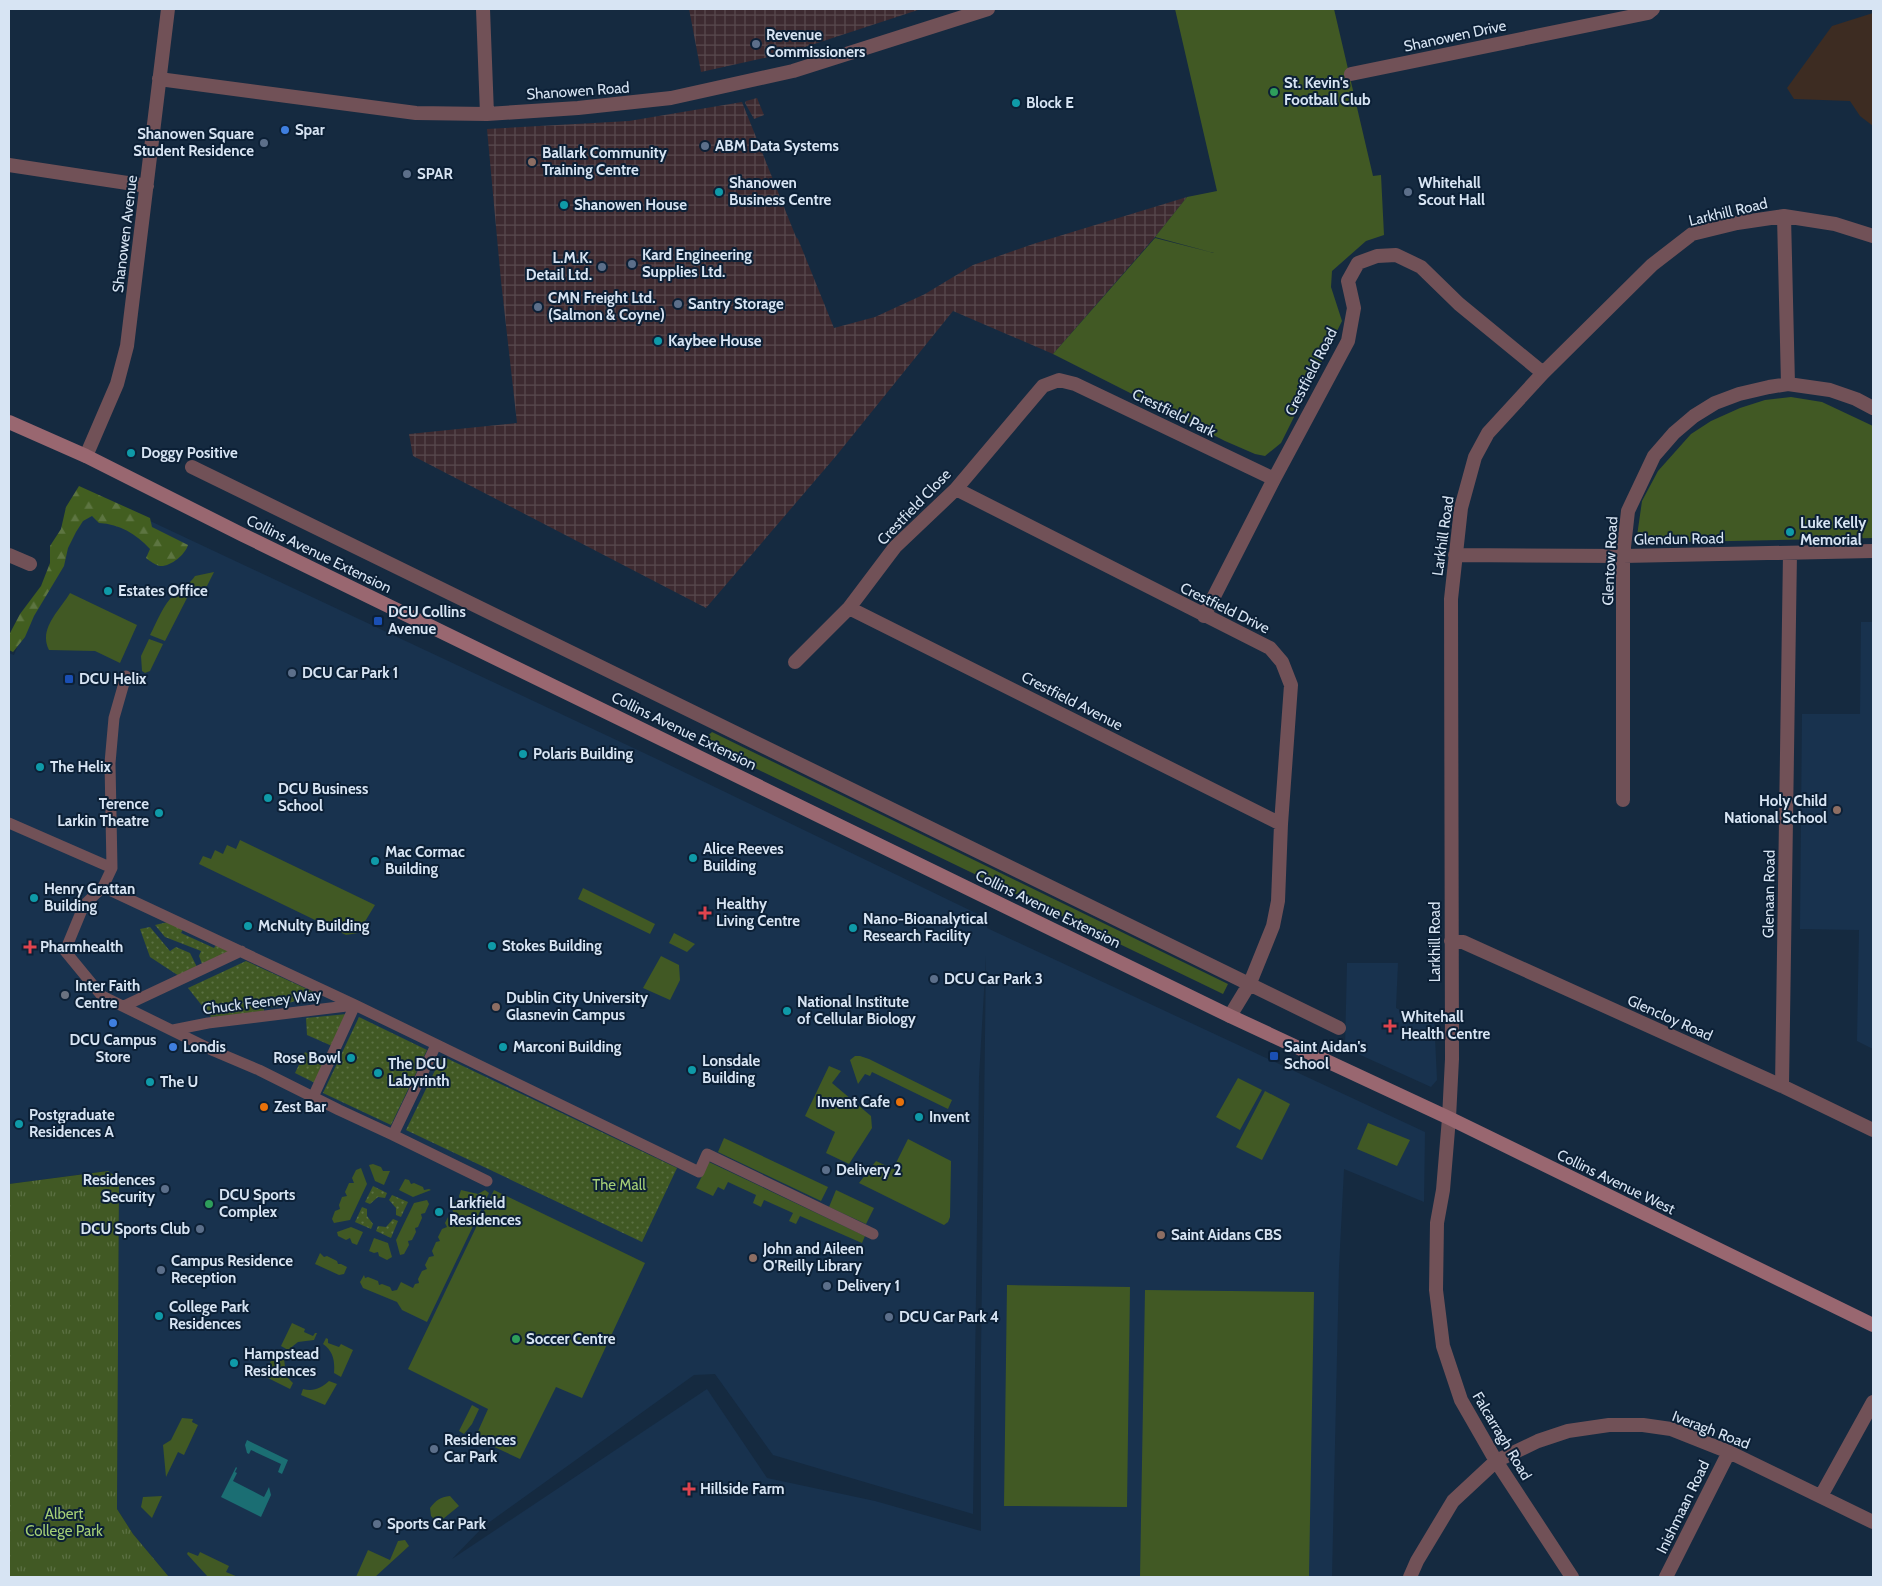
<svg xmlns="http://www.w3.org/2000/svg" width="1882" height="1586" viewBox="0 0 1882 1586" font-family="Cabin,sans-serif">
  <style>
    .commercial { fill: #3d2c22 }
    .industrial { fill: url(#industrial-grid) }
    .built { fill: #18324e; fill-rule: evenodd }
    .grass { fill: #415924 }
    .forest { fill: url(#forest-firs) }
    .park { fill: url(#park-tufts) }
    .garden { fill: url(#garden-dots) }
    .water { fill: #1b6e73 }
    .lines { fill: none; stroke-linecap: round; stroke-linejoin: round }
    .pedestrian { stroke: #715157; stroke-width: 11 }
    .minor { stroke: #715157; stroke-width: 14 }
    .secondary { stroke: #996770; stroke-width: 14 }
    .service-dot { fill: #5c6f8a; stroke: #0c2036; stroke-width: 2 }
    .leisure-dot { fill: #2e9e5b; stroke: #0c2036; stroke-width: 2 }
    .culture-dot { fill: #0f9aa8; stroke: #0c2036; stroke-width: 2 }
    .shop-dot { fill: #3f7fe0; stroke: #0c2036; stroke-width: 2 }
    .education-dot { fill: #8d6e63; stroke: #0c2036; stroke-width: 2 }
    .transit-dot { fill: #1a4fb4; stroke: #0c2036; stroke-width: 2 }
    .health-dot { fill: #e0444e; stroke: #0c2036; stroke-width: 2 }
    .worship-dot { fill: #6b7280; stroke: #0c2036; stroke-width: 2 }
    .food-dot { fill: #e8710a; stroke: #0c2036; stroke-width: 2 }
    .labels { text-anchor: middle; stroke-width: 4; stroke-linejoin: round; paint-order: stroke }
    .poi-label { font-size: 15px; font-weight: bold; fill: #d7e4f3; stroke: #0c2036; text-anchor: start }
    .street-label { font-size: 15px; fill: #d7e4f3; stroke: #0c2036 }
    .park-label { font-size: 15px; fill: #a4ce76; stroke: #0c2036 }
  </style>
  <defs>
    <pattern id="industrial-grid" width="8" height="8" patternUnits="userSpaceOnUse" patternTransform="scale(1.25)"><rect width="8" height="8" fill="#3d2a30"/><path d="M0 4h8M4 0v8" fill="none" stroke="#58494e"/></pattern>
    <pattern id="forest-firs" width="22" height="20" patternUnits="userSpaceOnUse" patternTransform="scale(1.25)"><rect width="22" height="20" fill="#425e20"/><path d="M5 1l3.5 6h-7zM16 11l3.5 6h-7z" fill="#5d7541"/></pattern>
    <pattern id="park-tufts" width="24" height="20" patternUnits="userSpaceOnUse" patternTransform="scale(1.25)"><rect width="24" height="20" fill="#415924"/><path d="M3 7l-1-3M5 7V3M7 7l1-3M15 17l-1-3M17 17v-4M19 17l1-3" fill="none" stroke="#5c7144"/></pattern>
    <pattern id="garden-dots" width="8" height="8" patternUnits="userSpaceOnUse" patternTransform="scale(1.25)"><rect width="8" height="8" fill="#415924"/><path d="M2 2h.1M6 6h.1" fill="none" stroke="#5c7144" stroke-width="1.8" stroke-linecap="round"/></pattern>
  </defs>
  <rect width="100%" height="100%" fill="#152a40"/>
  <path class="commercial" d="M1873,13v113l-13,-10 -10,-15 -56,-2 -7,-11 45,-62z"/>
  <path class="industrial" d="M689,9h232l-134,44 -86,19z
    M757,98l7,17 -10,4 -9,-16 1,-2z
    M742,102l54,135 2,2 36,89 41,-11 50,-23 48,-29 60,-21 154,-47 -32,40 -102,117 -100,-43 -117,145 -130,152 -293,-152 -4,-22 108,-11 -16,-142 -14,-152 142,-8z"/>
  <path class="built" d="M82,489l579,272 327,158 -1,9 438,204 -1,70 -80,-33 -5,98 -7,310h-1163l-36,-43 -16,-25 2,-330 -12,-8 -98,13v-531l5,2zM986,956l-5,399v176l-106,-30 -108,-23 -60,-89 -255,170 32,-33 210,-151 21,-1 58,81 200,59 6,-437z
    M1861,622h12v427l-16,-8 2,-111 -59,-1 2,-215h58z
    M1347,963h51l-2,45 19,10 19,-1 3,63 -6,7 -86,-39z"/>
  <path class="grass" d="M1175,9h159l39,167 8,-1 3,60 -18,6 -34,30 -1,16 11,34 -61,122 -16,13 -10,-2 -30,-13 -172,-87 102,-116 59,15 -59,-16 32,-40 30,-6z
    M1791,397l31,5 51,24v112l-237,5 6,-42 16,-30 33,-37 20,-13 29,-13 25,-8z
    M214,572l-7,14 -20,12 -22,43 -15,-6c7,-13 13,-31 25,-41 7,-7 15,-10 20,-18z
    M70,593l67,32 -17,38 -25,-12 -46,-1c-11,-21 11,-40 21,-57z
    M149,639l14,5 -13,27 -5,2 -3,-2 -1,-15z
    M712,732l516,252 -5,10 -522,-252z
    M240,840l135,65 -17,28 -12,2 -147,-71 4,-8 8,3 4,-9 8,4 4,-9 9,4z
    M583,888l72,36 -5,10 -72,-35z
    M674,933l21,11 -8,8 -18,-9z
    M661,956l18,9 1,15 -10,20 -27,-12z
    M855,1056h5l9,3 83,41 -4,9 -76,-37 -2,4 -5,-2 -7,10 -8,-24z
    M829,1066l12,5 -9,12 39,33 1,12 -23,36 -23,-11 9,-21 -30,-16z
    M1238,1078l24,12 -22,40 -24,-13z
    M1265,1091l25,13 -28,56 -26,-13z
    M1368,1123l42,17 -13,26 -40,-17z
    M724,1138l104,49 -7,14 -103,-49z
    M908,1139l43,22 -1,56 -2,5 -4,3 -85,-42 17,-22 17,8z
    M709,1162l156,74 -3,7 -62,-27 -4,8 -7,-3 4,-8 -29,-13 -3,7 -8,-4 3,-8 -28,-13 -4,8 -6,-3 -5,9 -17,-8z
    M373,1164l8,3 2,4h7l-6,14 -9,-4 -6,-16z
    M361,1168l6,16 -17,36 -16,3 -2,-4 3,-8 5,-2 -1,-4 3,-8 5,-1 -2,-4 4,-9h5l-2,-5 4,-8z
    M405,1179l4,1 2,4 3,-1 9,4 1,3 5,-1 2,1 -18,7 -14,-7z
    M461,1190l17,4 7,-4 4,3 -62,129 -25,-12 -5,-8 -34,-14 -3,-6 4,-7 1,3 3,-1 10,4 1,4 3,-1 8,3 2,4 5,-1 4,-8 12,6 2,-4 4,-1 -1,-4 4,-8 5,-2 -2,-4 4,-8 5,-1 -2,-5 4,-9 4,-1 -2,-4 4,-8 5,-2 -2,-4 4,-8 5,-1 -2,-5 4,-8 4,-1 -1,-4z
    M494,1190l151,73 -63,135 -26,-11 -36,72 -45,-21 13,-29 -80,-40z
    M836,1190l38,18 -8,16 -37,-17z
    M427,1200l2,4 -4,9 -4,1 1,4 -4,9 -3,1 1,4 -4,8 -4,1 1,4 -5,9 -4,1 -4,-15 18,-37z
    M351,1227l12,5 -6,13 -5,-2 -2,-5 -4,2 -8,-4 -1,-4z
    M374,1238l14,5 4,14 -5,3 -8,-4 -1,-4 -4,1 -5,-2z
    M320,1253l4,4 3,-1 10,5 1,3h3l6,3 -3,7 -5,1 -24,-11z
    M1007,1285l123,2 -3,220 -123,-1z
    M1145,1290l169,2 -5,285h-169z
    M292,1323l13,6 -1,3 9,4 2,-3h2l-3,7 -16,2 -10,8 -7,-4z
    M326,1338l2,1v4l11,4 2,-3 12,6 -12,27 -7,-4c1,-13 -1,-22 -11,-29z
    M274,1354l10,4 2,18 7,7 -3,6 -26,-13z
    M329,1381l8,3 -12,21 -24,-10 2,-6c11,3 18,-1 26,-8z
    M472,1405l7,4 -7,15 -8,10 -5,-3z
    M182,1418l11,1 -1,3 6,3 -14,30 -6,-3 -12,25 -3,-32 8,-5z
    M162,1496l-10,22 -11,-11 2,-10z
    M450,1496l9,10 -21,17 -7,-7 -1,-8c6,-8 10,-11 20,-12z
    M405,1540l4,6 -34,31h-19l12,-27 22,10 8,-19z
    M188,1552l10,4 2,-4 29,14 -3,6 12,5h-30l-21,-23z"/>
  <path class="forest" d="M79,486l71,32 2,9 36,18c-3,10 -18,22 -28,21 -5,-1 -10,-5 -14,-8l4,-9c-14,-15 -30,-25 -51,-26l-7,-7 -9,5 -7,11 -8,16 -4,18 -30,50 -9,21 -12,15 -4,-2v-15l11,-21 21,-28 9,-23v-17l11,-17 5,-22z"/>
  <path class="park" d="M108,1171l11,8 -2,330 16,25 36,43h-160v-393z"/>
  <path class="garden" d="M168,922l15,7 -2,4 33,15 2,-3 13,6 -27,13 -3,-8 2,-5 -36,-14 -10,-12z
    M150,927l20,24 6,-4 14,6 7,14 -18,9 -29,-19 -10,-28z
    M246,961l72,33 -42,13 -12,1v5l-53,4 -23,-29z
    M347,1014l-15,32 -25,-11 -1,-17z
    M359,1017l68,33 -36,75 -68,-32z
    M305,1052l20,10 -10,21 -20,-10z
    M442,1056l235,112 -35,74 -236,-112z
    M373,1186l14,7 -2,5 -7,-1 -8,7 -5,-2z
    M392,1195l16,7 -7,15 -5,-2v-7l-7,-8z
    M362,1207l5,2v7l6,8 -2,5 -16,-7z
    M393,1219l5,2 -7,17 -15,-7 2,-5 8,1z"/>
  <path class="water" d="M247,1440l41,20 -6,14 -4,-2 3,-8 -30,-14 -2,4 -2,-1 -2,-8z
    M236,1467l1,1 -2,4 2,1 -4,8 31,16 5,-10 2,8 -10,22 -40,-20z"/>
  <g class="lines">
    <path class="pedestrian" d="M126,676l-12,42 -4,45 2,105 -9,19 -19,18 -19,46 37,45 112,55 45,19 80,40 54,25 43,-90
      M9,823l103,45
      M103,887l252,118 344,167 8,-18 166,80
      M124,1006l117,-55
      M173,1030l35,-7 147,-18
      M313,1097l42,-92
      M393,1135l94,46"/>
    <path class="minor" d="M483,9l4,105
      M1351,74l297,-61 5,-4
      M159,79l257,34 71,1 91,-6 93,-10 122,-27 195,-62
      M9,165l138,21
      M1784,216l4,168
      M86,456l31,-72 10,-38 41,-337
      M192,467l1147,561
      M956,489l314,159 12,14 9,23 -10,139 -3,77 -5,25 -23,57 -20,33
      M9,555l21,9
      M1455,555l168,1 250,-5
      M849,608l432,216
      M1204,616l70,-137 74,-138 6,-33 -6,-27 10,-18 19,-7 19,-1 25,12 38,37 84,69
      M795,662l54,-54 46,-61 61,-58 87,-103 16,-6 16,4 199,95
      M1623,800v-244l5,-45 26,-55 20,-23 20,-17 21,-13 24,-9 30,-7 19,-3 42,6 26,9 17,9
      M1451,941l12,1 319,144 91,44
      M1782,1086l8,-533
      M1821,1496l52,-94
      M1410,1577l7,-16 36,-60 43,-40 42,-20 30,-10 41,-6h34l28,4 58,23 144,70
      M1572,1577l-76,-116 -35,-61 -18,-54 -7,-56 1,-67 6,-33 6,-72 3,-59 -1,-460 10,-91 14,-51 13,-24 55,-60 109,-108 40,-31 45,-11 47,-7 51,8 38,12
      M1666,1577l63,-125"/>
    <path class="secondary" d="M9,422l77,34 157,79 987,481 219,102 424,207"/>
  </g>
  <g class="service-dot">
    <circle cx="756" cy="44" r="5"/>
    <circle cx="264" cy="143" r="5"/>
    <circle cx="705" cy="146" r="5"/>
    <circle cx="407" cy="174" r="5"/>
    <circle cx="1408" cy="192" r="5"/>
    <circle cx="632" cy="264" r="5"/>
    <circle cx="602" cy="267" r="5"/>
    <circle cx="678" cy="304" r="5"/>
    <circle cx="538" cy="307" r="5"/>
    <circle cx="292" cy="673" r="5"/>
    <circle cx="934" cy="979" r="5"/>
    <circle cx="826" cy="1170" r="5"/>
    <circle cx="165" cy="1189" r="5"/>
    <circle cx="200" cy="1229" r="5"/>
    <circle cx="161" cy="1270" r="5"/>
    <circle cx="827" cy="1286" r="5"/>
    <circle cx="889" cy="1317" r="5"/>
    <circle cx="434" cy="1449" r="5"/>
    <circle cx="377" cy="1524" r="5"/>
  </g>
  <g class="leisure-dot">
    <circle cx="1274" cy="92" r="5"/>
    <circle cx="209" cy="1204" r="5"/>
    <circle cx="516" cy="1339" r="5"/>
  </g>
  <g class="culture-dot">
    <circle cx="1016" cy="103" r="5"/>
    <circle cx="719" cy="192" r="5"/>
    <circle cx="564" cy="205" r="5"/>
    <circle cx="658" cy="341" r="5"/>
    <circle cx="131" cy="453" r="5"/>
    <circle cx="1790" cy="532" r="5"/>
    <circle cx="108" cy="591" r="5"/>
    <circle cx="523" cy="754" r="5"/>
    <circle cx="40" cy="767" r="5"/>
    <circle cx="268" cy="798" r="5"/>
    <circle cx="159" cy="813" r="5"/>
    <circle cx="693" cy="858" r="5"/>
    <circle cx="375" cy="861" r="5"/>
    <circle cx="34" cy="898" r="5"/>
    <circle cx="248" cy="926" r="5"/>
    <circle cx="853" cy="928" r="5"/>
    <circle cx="492" cy="946" r="5"/>
    <circle cx="787" cy="1011" r="5"/>
    <circle cx="503" cy="1047" r="5"/>
    <circle cx="351" cy="1058" r="5"/>
    <circle cx="692" cy="1070" r="5"/>
    <circle cx="378" cy="1073" r="5"/>
    <circle cx="150" cy="1082" r="5"/>
    <circle cx="919" cy="1117" r="5"/>
    <circle cx="19" cy="1124" r="5"/>
    <circle cx="439" cy="1212" r="5"/>
    <circle cx="159" cy="1316" r="5"/>
    <circle cx="234" cy="1363" r="5"/>
  </g>
  <g class="shop-dot">
    <circle cx="285" cy="130" r="5"/>
    <circle cx="113" cy="1023" r="5"/>
    <circle cx="173" cy="1047" r="5"/>
  </g>
  <g class="education-dot">
    <circle cx="532" cy="162" r="5"/>
    <circle cx="1837" cy="810" r="5"/>
    <circle cx="496" cy="1007" r="5"/>
    <circle cx="1161" cy="1235" r="5"/>
    <circle cx="753" cy="1258" r="5"/>
  </g>
  <g class="transit-dot">
    <rect x="373" y="616" width="10" height="10" rx="2.5"/>
    <rect x="64" y="674" width="10" height="10" rx="2.5"/>
    <rect x="1269" y="1051" width="10" height="10" rx="2.5"/>
  </g>
  <g class="health-dot">
    <path d="M702.5 905.5h5v5h5v5h-5v5h-5v-5h-5v-5h5z"/>
    <path d="M27.5 939.5h5v5h5v5h-5v5h-5v-5h-5v-5h5z"/>
    <path d="M1387.5 1018.5h5v5h5v5h-5v5h-5v-5h-5v-5h5z"/>
    <path d="M686.5 1481.5h5v5h5v5h-5v5h-5v-5h-5v-5h5z"/>
  </g>
  <circle class="worship-dot" cx="65" cy="995" r="5"/>
  <g class="food-dot">
    <circle cx="900" cy="1102" r="5"/>
    <circle cx="264" cy="1107" r="5"/>
  </g>
  <g class="labels">
    <g class="poi-label">
      <text x="766" y="40">Revenue<tspan x="766" dy="17">Commissioners</tspan></text>
      <text x="1284" y="88">St. Kevin's<tspan x="1284" dy="17">Football Club</tspan></text>
      <text x="1026" y="108">Block E</text>
      <text x="295" y="135">Spar</text>
      <text x="254" y="139" text-anchor="end">Shanowen Square<tspan x="254" dy="17">Student Residence</tspan></text>
      <text x="715" y="151">ABM Data Systems</text>
      <text x="542" y="158">Ballark Community<tspan x="542" dy="17">Training Centre</tspan></text>
      <text x="417" y="179">SPAR</text>
      <text x="729" y="188">Shanowen<tspan x="729" dy="17">Business Centre</tspan></text>
      <text x="1418" y="188">Whitehall<tspan x="1418" dy="17">Scout Hall</tspan></text>
      <text x="574" y="210">Shanowen House</text>
      <text x="642" y="260">Kard Engineering<tspan x="642" dy="17">Supplies Ltd.</tspan></text>
      <text x="592" y="263" text-anchor="end">L.M.K.<tspan x="592" dy="17">Detail Ltd.</tspan></text>
      <text x="548" y="303">CMN Freight Ltd.<tspan x="548" dy="17">(Salmon &amp; Coyne)</tspan></text>
      <text x="688" y="309">Santry Storage</text>
      <text x="668" y="346">Kaybee House</text>
      <text x="141" y="458">Doggy Positive</text>
      <text x="1800" y="528">Luke Kelly<tspan x="1800" dy="17">Memorial</tspan></text>
      <text x="118" y="596">Estates Office</text>
      <text x="388" y="617">DCU Collins<tspan x="388" dy="17">Avenue</tspan></text>
      <text x="302" y="678">DCU Car Park 1</text>
      <text x="79" y="684">DCU Helix</text>
      <text x="533" y="759">Polaris Building</text>
      <text x="50" y="772">The Helix</text>
      <text x="278" y="794">DCU Business<tspan x="278" dy="17">School</tspan></text>
      <text x="1827" y="806" text-anchor="end">Holy Child<tspan x="1827" dy="17">National School</tspan></text>
      <text x="149" y="809" text-anchor="end">Terence<tspan x="149" dy="17">Larkin Theatre</tspan></text>
      <text x="703" y="854">Alice Reeves<tspan x="703" dy="17">Building</tspan></text>
      <text x="385" y="857">Mac Cormac<tspan x="385" dy="17">Building</tspan></text>
      <text x="44" y="894">Henry Grattan<tspan x="44" dy="17">Building</tspan></text>
      <text x="716" y="909">Healthy<tspan x="716" dy="17">Living Centre</tspan></text>
      <text x="863" y="924">Nano-Bioanalytical<tspan x="863" dy="17">Research Facility</tspan></text>
      <text x="258" y="931">McNulty Building</text>
      <text x="502" y="951">Stokes Building</text>
      <text x="40" y="952">Pharmhealth</text>
      <text x="944" y="984">DCU Car Park 3</text>
      <text x="75" y="991">Inter Faith<tspan x="75" dy="17">Centre</tspan></text>
      <text x="506" y="1003">Dublin City University<tspan x="506" dy="17">Glasnevin Campus</tspan></text>
      <text x="797" y="1007">National Institute<tspan x="797" dy="17">of Cellular Biology</tspan></text>
      <text x="1401" y="1022">Whitehall<tspan x="1401" dy="17">Health Centre</tspan></text>
      <text x="113" y="1045" text-anchor="middle">DCU Campus<tspan x="113" dy="17">Store</tspan></text>
      <text x="183" y="1052">Londis</text>
      <text x="513" y="1052">Marconi Building</text>
      <text x="1284" y="1052">Saint Aidan's<tspan x="1284" dy="17">School</tspan></text>
      <text x="341" y="1063" text-anchor="end">Rose Bowl</text>
      <text x="702" y="1066">Lonsdale<tspan x="702" dy="17">Building</tspan></text>
      <text x="388" y="1069">The DCU<tspan x="388" dy="17">Labyrinth</tspan></text>
      <text x="160" y="1087">The U</text>
      <text x="890" y="1107" text-anchor="end">Invent Cafe</text>
      <text x="274" y="1112">Zest Bar</text>
      <text x="29" y="1120">Postgraduate<tspan x="29" dy="17">Residences A</tspan></text>
      <text x="929" y="1122">Invent</text>
      <text x="836" y="1175">Delivery 2</text>
      <text x="155" y="1185" text-anchor="end">Residences<tspan x="155" dy="17">Security</tspan></text>
      <text x="219" y="1200">DCU Sports<tspan x="219" dy="17">Complex</tspan></text>
      <text x="449" y="1208">Larkfield<tspan x="449" dy="17">Residences</tspan></text>
      <text x="190" y="1234" text-anchor="end">DCU Sports Club</text>
      <text x="1171" y="1240">Saint Aidans CBS</text>
      <text x="763" y="1254">John and Aileen<tspan x="763" dy="17">O'Reilly Library</tspan></text>
      <text x="171" y="1266">Campus Residence<tspan x="171" dy="17">Reception</tspan></text>
      <text x="837" y="1291">Delivery 1</text>
      <text x="169" y="1312">College Park<tspan x="169" dy="17">Residences</tspan></text>
      <text x="899" y="1322">DCU Car Park 4</text>
      <text x="526" y="1344">Soccer Centre</text>
      <text x="244" y="1359">Hampstead<tspan x="244" dy="17">Residences</tspan></text>
      <text x="444" y="1445">Residences<tspan x="444" dy="17">Car Park</tspan></text>
      <text x="700" y="1494">Hillside Farm</text>
      <text x="387" y="1529">Sports Car Park</text>
    </g>
    <g class="street-label">
      <text transform="translate(1455 36) rotate(-12)" y="5">Shanowen Drive</text>
      <text transform="translate(578 91) rotate(-4)" y="5">Shanowen Road</text>
      <text transform="translate(1728 212) rotate(-13)" y="5">Larkhill Road</text>
      <text transform="translate(125 234) rotate(-83)" y="5">Shanowen Avenue</text>
      <text transform="translate(1311 372) rotate(-63)" y="5">Crestfield Road</text>
      <text transform="translate(1174 413) rotate(26)" y="5">Crestfield Park</text>
      <text transform="translate(914 507) rotate(-46)" y="5">Crestfield Close</text>
      <text transform="translate(1443 536) rotate(-82)" y="5">Larkhill Road</text>
      <text transform="translate(1679 539) rotate(-1)" y="5">Glendun Road</text>
      <text transform="translate(319 554) rotate(26)" y="5">Collins Avenue Extension</text>
      <text transform="translate(1610 561) rotate(-87)" y="5">Glentow Road</text>
      <text transform="translate(1225 608) rotate(26)" y="5">Crestfield Drive</text>
      <text transform="translate(1072 701) rotate(27)" y="5">Crestfield Avenue</text>
      <text transform="translate(684 731) rotate(26)" y="5">Collins Avenue Extension</text>
      <text transform="translate(1769 894) rotate(-89)" y="5">Glenaan Road</text>
      <text transform="translate(1048 909) rotate(26)" y="5">Collins Avenue Extension</text>
      <text transform="translate(1435 942) rotate(-90)" y="5">Larkhill Road</text>
      <text transform="translate(262 1002) rotate(-7)" y="5">Chuck Feeney Way</text>
      <text transform="translate(1670 1018) rotate(24)" y="5">Glencloy Road</text>
      <text transform="translate(1616 1182) rotate(26)" y="5">Collins Avenue West</text>
      <text transform="translate(1711 1430) rotate(21)" y="5">Iveragh Road</text>
      <text transform="translate(1502 1436) rotate(59)" y="5">Falcarragh Road</text>
      <text transform="translate(1683 1507) rotate(-64)" y="5">Inishmaan Road</text>
    </g>
    <g class="park-label">
      <text x="619" y="1190">The Mall</text>
      <text x="64" y="1519">Albert<tspan x="64" dy="17">College Park</tspan></text>
    </g>
  </g>
  <rect width="1882" height="1586" fill="none" stroke="#d7e4f3" stroke-width="20"/>
</svg>
